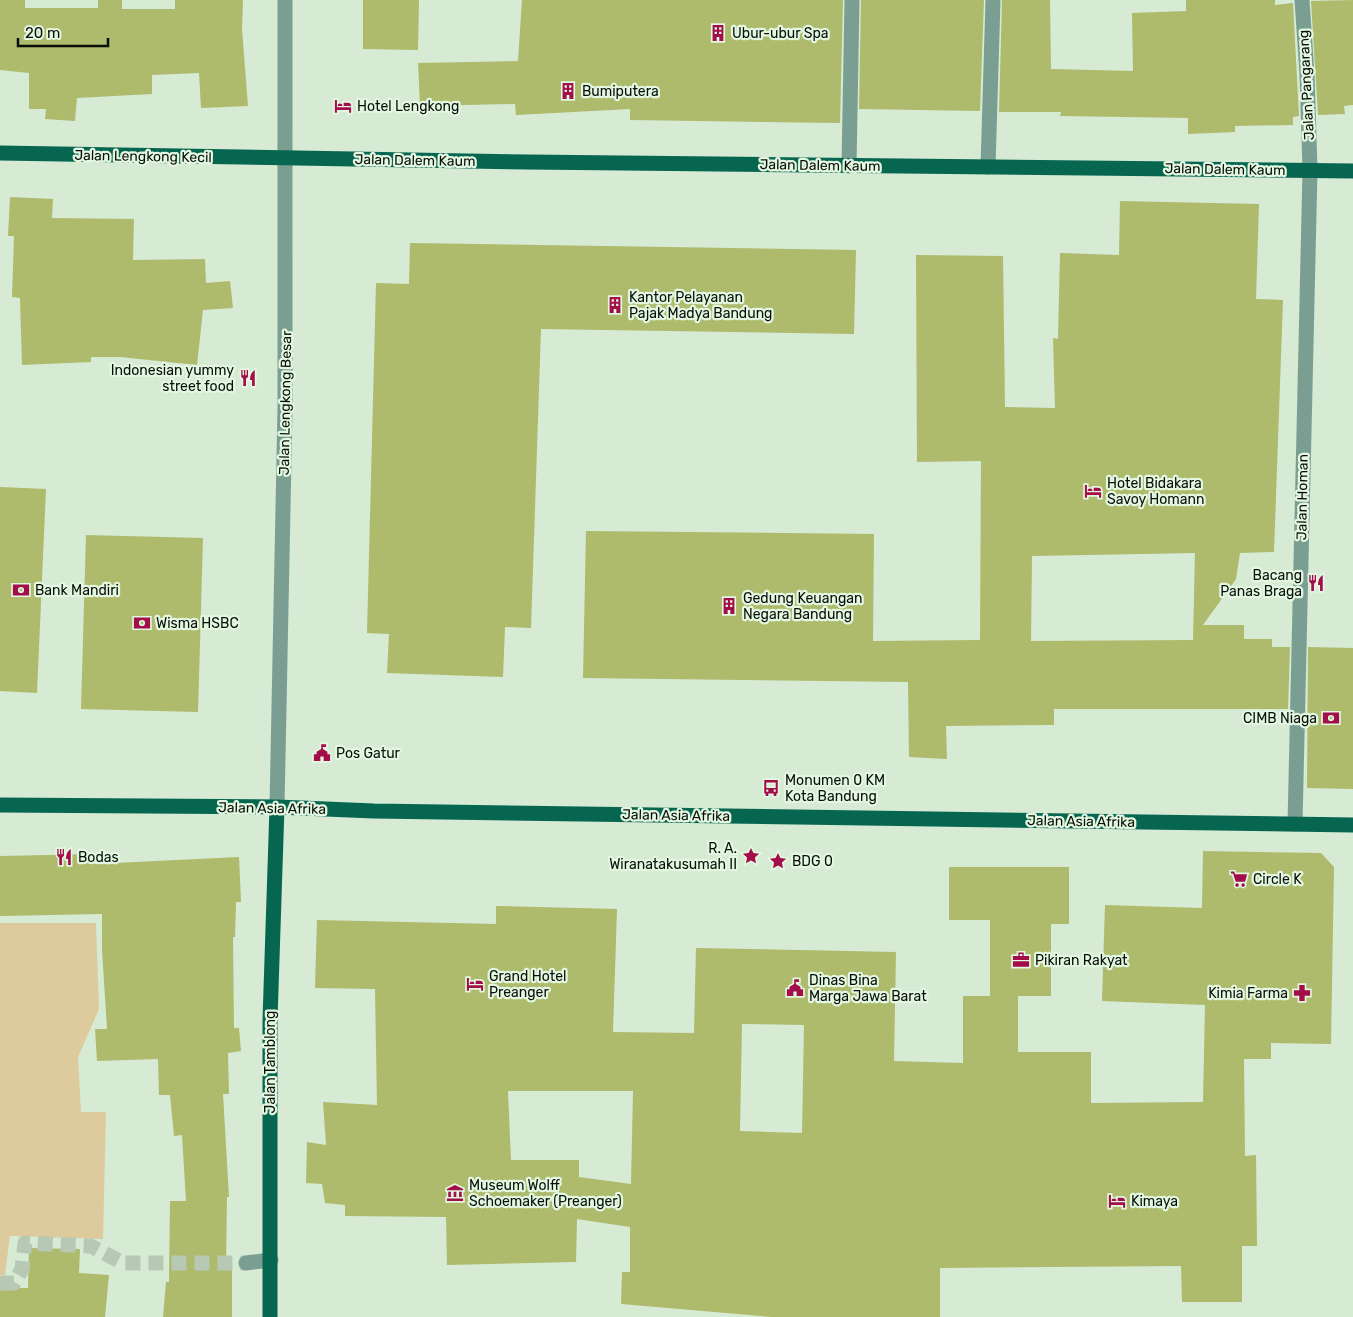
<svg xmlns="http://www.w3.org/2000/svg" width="1353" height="1317" viewBox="0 0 1353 1317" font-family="Rubik,sans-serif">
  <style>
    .grass { fill: #ddcb9d }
    .building { fill: #aeba6c; fill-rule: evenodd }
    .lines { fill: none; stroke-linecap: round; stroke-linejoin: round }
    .minor-tunnel { stroke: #b7c9b5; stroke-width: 15; stroke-dasharray: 15 8; stroke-linecap: butt }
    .minor { stroke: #7a9f92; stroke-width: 15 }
    .major { stroke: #066650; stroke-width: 15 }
    .labels { text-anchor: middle; stroke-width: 4.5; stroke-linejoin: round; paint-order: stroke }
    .poi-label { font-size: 14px; fill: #080e08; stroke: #e3f7e1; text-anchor: start }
    .street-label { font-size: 14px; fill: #080e08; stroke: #e3f7e1 }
  </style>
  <rect width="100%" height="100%" fill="#d6ead4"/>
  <path class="grass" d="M0,923h96l3,86 -21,48 3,55h25l-3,127 -93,-3 -5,39h-5z"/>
  <path class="building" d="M0,0h25v8h73v-8h24v9h53v-9h68l-1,29 6,77 -47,2 -2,-35 -47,2v19l-75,4 -2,23 -30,-2 1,-10h-17v-36l-29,-3z
    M363,0h56l-1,50 -55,-1z
    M522,0h321l-3,123 -210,-3v-11l-114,6 -1,-11 -95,2 -2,-43 100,-2z
    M861,0h123l-4,111 -121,-2z
    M1002,0h48l1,69 82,2 -1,-58 54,-2v-11h89v5l18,-2 6,113 -6,1v8l-58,1v6l-47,2v-16l-128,-2 1,-4h-62z
    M1353,0v105l-9,1 1,8 -27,1 -7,-114z
    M10,197l43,2 -1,19 82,1 -1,41 72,-1 1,24 24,-2 3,27 -30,2 -6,55 -77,-8h-29v5l-69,3 -2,-67 -8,-1 2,-61h-6z
    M1120,201l139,3 -3,95 27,1 -9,252 -34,1 -4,26 -33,46h41v14h28v8h18l-2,62h-234v16l-108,1 1,33 -38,-2 -1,-75 -325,-4 3,-147 288,3 -1,107 107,-1 1,-179 -64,1 -1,-207 87,1 2,151 50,1 -2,-70 5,1 2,-86 59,2zM1195,553l-2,87 -162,1 1,-85z
    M410,243l446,7 -2,84 -313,-5 -10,299 -26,-1 -2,50 -116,-4 2,-39 -22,-1 9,-350 33,1z
    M0,487l46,2 -9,204 -37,-2z
    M86,535l117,3 -5,174 -117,-3z
    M1308,647l45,1v141l-46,-1z
    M1203,851l118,2 13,14 -3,177 -60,-1v16h-27l1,97 11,-1 1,91h-15v56h-60l-1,-36 -241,2v49h-168l-151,-13 1,-32h8v-45l-53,-8 -1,43 -129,3 -1,-48 -101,-1v-11l-20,-2 -3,-19 -16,-1 1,-41 19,3 -3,-43 54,3 -2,-116 -60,-1 2,-68 179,4v-18l121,3 -4,123 81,1 2,-85 200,4 -2,109 69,2v-67h27v-76h-41v-53h120v57h-18v72h-33v56h73v51l112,-1 2,-97 -103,-4 3,-96 97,3zM742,1024l62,1 -2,108 -62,-2zM508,1091h125l-2,93 -52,-7v-17h-68z
    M94,854v10l145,-7 2,45h-5l-1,35h-2l1,91h5l2,23 -13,2 1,41h-6l6,103h-2l-1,69 6,1v50h-69l3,-35h3l1,-81h16l-4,-66 -8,1 -4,-41h-11l-1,-36 -61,2 -2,-32h12l-5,-79v-36l-102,2v-60z
    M29,1248l51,1 -1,24 30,2 -4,42h-105v-29h28z"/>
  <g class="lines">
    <path class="minor-tunnel" d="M0,1283h14l8,-14 3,-26 66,3 32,17h123"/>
    <path class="minor" d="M849,166l3,-166
      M988,167l5,-167
      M277,807l8,-399v-408
      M1295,824l15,-654 -3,-96 -5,-74
      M246,1263l25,-3"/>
    <path class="major" d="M0,153l528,9 825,9
      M0,805l277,2 97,4 979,14
      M270,1317v-297l7,-213"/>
  </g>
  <defs>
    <g id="building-bare" transform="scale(1.35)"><path d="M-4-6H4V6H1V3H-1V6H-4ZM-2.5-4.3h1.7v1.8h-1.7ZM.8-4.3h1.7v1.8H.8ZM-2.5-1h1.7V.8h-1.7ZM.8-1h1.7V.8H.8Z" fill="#a30d4a" stroke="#e3f7e1" stroke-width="2.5" paint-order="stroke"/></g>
    <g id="hotel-bare" transform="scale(1.35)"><path d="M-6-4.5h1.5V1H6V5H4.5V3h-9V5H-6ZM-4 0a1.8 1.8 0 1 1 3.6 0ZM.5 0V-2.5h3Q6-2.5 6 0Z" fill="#a30d4a" stroke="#e3f7e1" stroke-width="2.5" paint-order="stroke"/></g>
    <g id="restaurant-bare" transform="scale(1.35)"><path d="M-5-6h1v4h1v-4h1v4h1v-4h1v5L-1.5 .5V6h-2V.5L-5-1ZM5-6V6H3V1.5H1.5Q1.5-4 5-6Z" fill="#a30d4a" stroke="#e3f7e1" stroke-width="2.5" paint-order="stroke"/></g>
    <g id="bank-bare" transform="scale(1.35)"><path d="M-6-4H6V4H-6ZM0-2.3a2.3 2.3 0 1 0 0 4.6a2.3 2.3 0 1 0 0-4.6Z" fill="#a30d4a" stroke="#e3f7e1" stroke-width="2.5" paint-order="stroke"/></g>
    <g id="civic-bare" transform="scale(1.35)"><path d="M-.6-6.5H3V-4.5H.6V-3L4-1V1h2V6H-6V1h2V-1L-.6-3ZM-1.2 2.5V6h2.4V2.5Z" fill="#a30d4a" stroke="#e3f7e1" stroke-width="2.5" paint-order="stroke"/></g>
    <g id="bus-bare" transform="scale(1.35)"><path d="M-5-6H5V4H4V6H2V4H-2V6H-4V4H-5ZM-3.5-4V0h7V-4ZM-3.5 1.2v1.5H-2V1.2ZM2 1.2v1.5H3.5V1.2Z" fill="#a30d4a" stroke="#e3f7e1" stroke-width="2.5" paint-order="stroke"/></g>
    <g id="sight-bare" transform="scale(1.35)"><path d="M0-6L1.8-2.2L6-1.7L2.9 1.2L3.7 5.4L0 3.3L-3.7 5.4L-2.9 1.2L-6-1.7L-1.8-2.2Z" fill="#a30d4a" stroke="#e3f7e1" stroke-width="2.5" paint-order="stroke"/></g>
    <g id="supermarket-bare" transform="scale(1.35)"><path d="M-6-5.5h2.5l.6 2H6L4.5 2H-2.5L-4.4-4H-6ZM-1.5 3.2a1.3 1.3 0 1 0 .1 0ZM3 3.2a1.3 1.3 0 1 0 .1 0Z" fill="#a30d4a" stroke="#e3f7e1" stroke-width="2.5" paint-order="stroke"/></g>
    <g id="office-bare" transform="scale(1.35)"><path d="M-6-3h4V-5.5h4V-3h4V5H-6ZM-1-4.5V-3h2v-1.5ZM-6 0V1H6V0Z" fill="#a30d4a" stroke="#e3f7e1" stroke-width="2.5" paint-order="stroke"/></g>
    <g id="pharmacy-bare" transform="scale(1.35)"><path d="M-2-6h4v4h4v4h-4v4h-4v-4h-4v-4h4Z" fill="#a30d4a" stroke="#e3f7e1" stroke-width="2.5" paint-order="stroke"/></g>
    <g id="museum-bare" transform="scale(1.35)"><path d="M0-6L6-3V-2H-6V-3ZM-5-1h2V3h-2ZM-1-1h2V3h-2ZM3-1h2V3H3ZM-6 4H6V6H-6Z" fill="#a30d4a" stroke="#e3f7e1" stroke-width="2.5" paint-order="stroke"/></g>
  </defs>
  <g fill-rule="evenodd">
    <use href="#building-bare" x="718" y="33"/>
    <use href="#building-bare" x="568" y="91"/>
    <use href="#hotel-bare" x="343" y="106"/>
    <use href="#building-bare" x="615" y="305"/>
    <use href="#restaurant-bare" x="248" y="378"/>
    <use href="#hotel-bare" x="1093" y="491"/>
    <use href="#restaurant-bare" x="1316" y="583"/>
    <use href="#bank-bare" x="21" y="590"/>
    <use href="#building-bare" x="729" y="606"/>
    <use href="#bank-bare" x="142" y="623"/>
    <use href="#bank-bare" x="1331" y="718"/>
    <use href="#civic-bare" x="322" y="753"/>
    <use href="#bus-bare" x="771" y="788"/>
    <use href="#sight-bare" x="751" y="856"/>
    <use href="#restaurant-bare" x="64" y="857"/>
    <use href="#sight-bare" x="778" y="861"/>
    <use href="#supermarket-bare" x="1239" y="879"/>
    <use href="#office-bare" x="1021" y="960"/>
    <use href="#hotel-bare" x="475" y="984"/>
    <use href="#civic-bare" x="795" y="988"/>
    <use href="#pharmacy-bare" x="1302" y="993"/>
    <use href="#museum-bare" x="455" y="1193"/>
    <use href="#hotel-bare" x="1117" y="1201"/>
  </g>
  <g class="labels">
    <g class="poi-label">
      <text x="732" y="38">Ubur-ubur Spa</text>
      <text x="582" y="96">Bumiputera</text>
      <text x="357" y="111">Hotel Lengkong</text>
      <text x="629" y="302">Kantor Pelayanan<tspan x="629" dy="16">Pajak Madya Bandung</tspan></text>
      <text x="234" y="375" text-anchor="end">Indonesian yummy<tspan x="234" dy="16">street food</tspan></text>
      <text x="1107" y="488">Hotel Bidakara<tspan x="1107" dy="16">Savoy Homann</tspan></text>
      <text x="1302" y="580" text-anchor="end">Bacang<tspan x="1302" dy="16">Panas Braga</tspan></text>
      <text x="35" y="595">Bank Mandiri</text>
      <text x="743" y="603">Gedung Keuangan<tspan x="743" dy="16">Negara Bandung</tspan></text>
      <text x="156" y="628">Wisma HSBC</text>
      <text x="1317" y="723" text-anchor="end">CIMB Niaga</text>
      <text x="336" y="758">Pos Gatur</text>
      <text x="785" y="785">Monumen 0 KM<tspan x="785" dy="16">Kota Bandung</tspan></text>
      <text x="737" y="853" text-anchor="end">R. A.<tspan x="737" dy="16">Wiranatakusumah II</tspan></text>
      <text x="78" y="862">Bodas</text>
      <text x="792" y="866">BDG 0</text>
      <text x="1253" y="884">Circle K</text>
      <text x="1035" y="965">Pikiran Rakyat</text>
      <text x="489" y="981">Grand Hotel<tspan x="489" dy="16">Preanger</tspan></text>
      <text x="809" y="985">Dinas Bina<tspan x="809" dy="16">Marga Jawa Barat</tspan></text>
      <text x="1288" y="998" text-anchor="end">Kimia Farma</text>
      <text x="469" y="1190">Museum Wolff<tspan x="469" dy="16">Schoemaker (Preanger)</tspan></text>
      <text x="1131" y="1206">Kimaya</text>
    </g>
    <g class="street-label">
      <text transform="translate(1306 85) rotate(-93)" y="5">Jalan Pangarang</text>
      <text transform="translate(143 156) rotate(1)" y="5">Jalan Lengkong Kecil</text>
      <text transform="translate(415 160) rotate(1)" y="5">Jalan Dalem Kaum</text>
      <text transform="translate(820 165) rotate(1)" y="5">Jalan Dalem Kaum</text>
      <text transform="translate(1225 169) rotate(1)" y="5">Jalan Dalem Kaum</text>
      <text transform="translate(285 403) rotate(-89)" y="5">Jalan Lengkong Besar</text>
      <text transform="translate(1302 497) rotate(-89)" y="5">Jalan Homan</text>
      <text transform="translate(272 808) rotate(1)" y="5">Jalan Asia Afrika</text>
      <text transform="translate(676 815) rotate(1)" y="5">Jalan Asia Afrika</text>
      <text transform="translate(1081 821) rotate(1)" y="5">Jalan Asia Afrika</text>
      <text transform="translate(270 1062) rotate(-90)" y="5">Jalan Tamblong</text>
    </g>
  </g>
  <path d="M18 38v8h90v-8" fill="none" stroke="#080e08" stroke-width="2.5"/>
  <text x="25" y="38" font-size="15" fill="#080e08" stroke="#e3f7e1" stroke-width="4" paint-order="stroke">20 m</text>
</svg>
